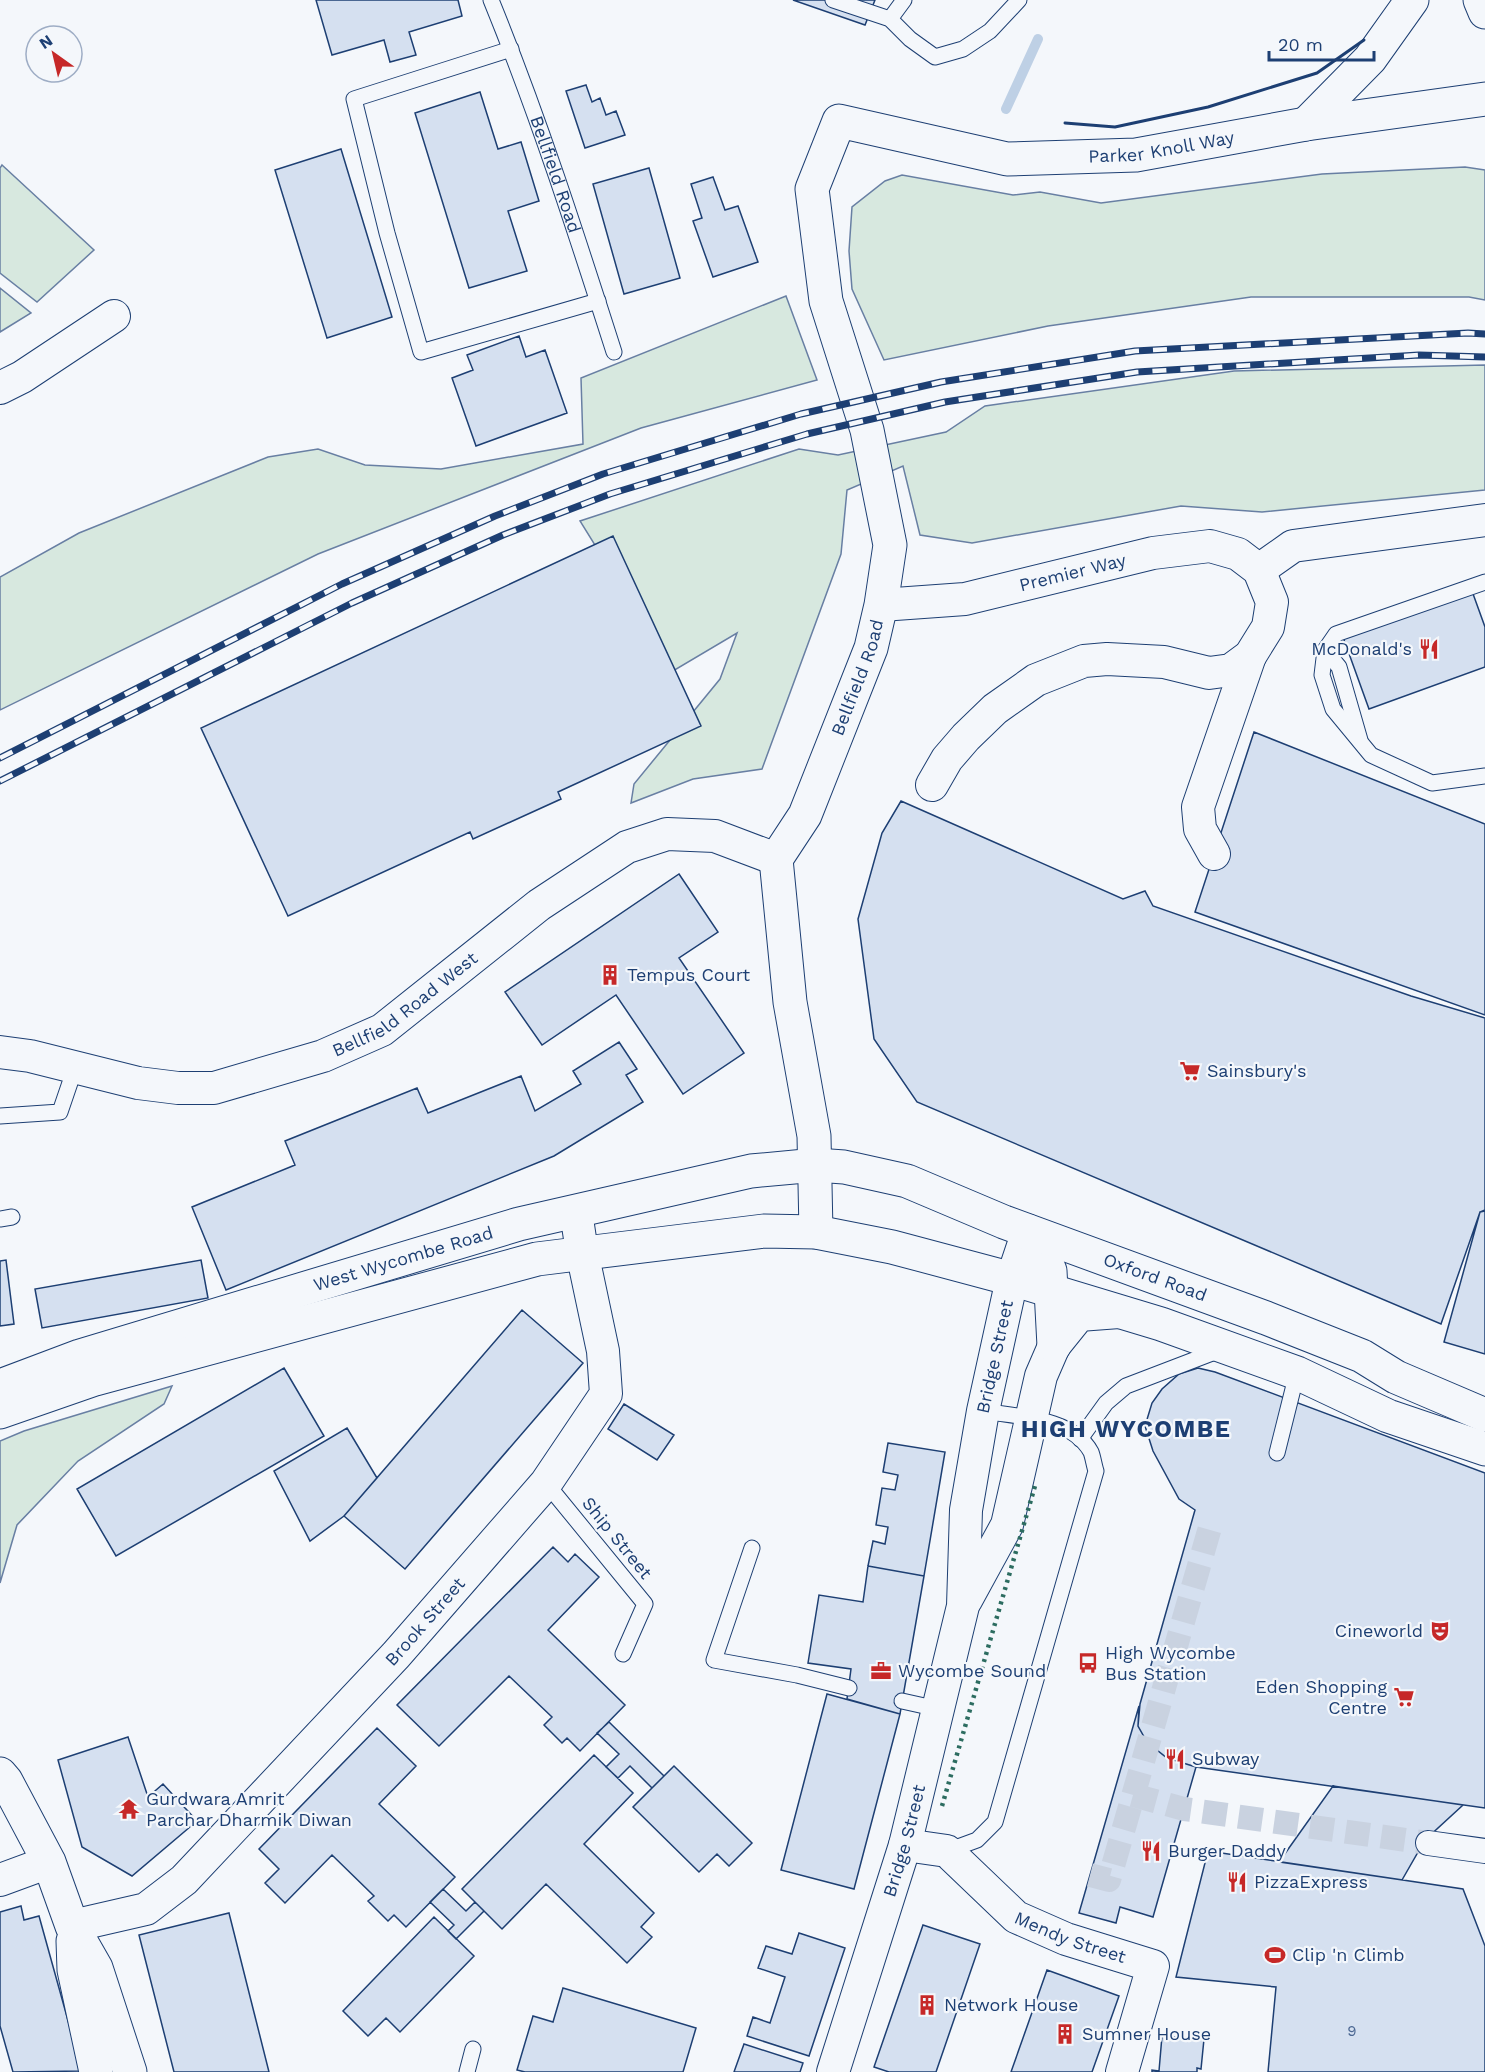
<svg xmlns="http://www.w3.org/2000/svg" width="1485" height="2072" viewBox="0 0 1485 2072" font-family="'Work Sans',sans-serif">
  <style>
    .green { fill: #d7e8df; stroke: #687fa3; stroke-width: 1.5 }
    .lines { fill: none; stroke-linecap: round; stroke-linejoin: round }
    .stream { stroke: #bed0e5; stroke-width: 10 }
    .building { fill: #d5e0f0; stroke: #1d3f73; stroke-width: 1.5 }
    .pedestrian-tunnel { stroke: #c9d2e0; stroke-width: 24; stroke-dasharray: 24 12; stroke-linecap: butt }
    .service-casing { stroke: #1d3f73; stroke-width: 17 }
    .pedestrian-casing { stroke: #1d3f73; stroke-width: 26 }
    .minor-casing { stroke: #1d3f73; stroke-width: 34 }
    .tertiary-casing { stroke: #1d3f73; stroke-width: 35 }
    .primary-casing { stroke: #1d3f73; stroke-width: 35 }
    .service { stroke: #f4f7fb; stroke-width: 15 }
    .pedestrian { stroke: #f4f7fb; stroke-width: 24 }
    .minor { stroke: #f4f7fb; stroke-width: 32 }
    .tertiary { stroke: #f4f7fb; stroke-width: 33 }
    .primary { stroke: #f4f7fb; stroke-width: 33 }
    .rail-casing { stroke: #1d3f73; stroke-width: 7 }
    .rail { stroke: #f4f7fb; stroke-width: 4.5; stroke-dasharray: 14; stroke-linecap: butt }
    .hedge { stroke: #2c6c60; stroke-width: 4.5; stroke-dasharray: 3 4.5; stroke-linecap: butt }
    .wall { stroke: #1d3f73; stroke-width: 3 }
    .labels { text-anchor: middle; stroke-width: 4.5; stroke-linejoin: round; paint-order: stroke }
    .number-label { font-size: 15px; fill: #4b6792 }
    .street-label { font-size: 18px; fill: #1d3f73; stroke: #f4f7fb }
    .poi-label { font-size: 18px; fill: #1d3f73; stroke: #f4f7fb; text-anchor: start }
    .district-label { font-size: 24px; font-weight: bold; letter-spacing: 1.5px; fill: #1d3f73; stroke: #f4f7fb }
  </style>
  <rect width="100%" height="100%" fill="#f4f7fb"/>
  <path class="green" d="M2,165l92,85 -57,52 -37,-29v-105z
    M1465,167l20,3v130l-16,-3h-218l-203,29 -164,34 -32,-71 -3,-38 3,-44 33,-26 17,-6 111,20 27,-3 61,11 221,-29z
    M0,288l31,25 -31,19z
    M786,296l31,84 -176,48 -323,126 -318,156v-133l79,-44 189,-76 50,-8 47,16 76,4 142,-25 -2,-66z
    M1485,365v125l-223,22 -81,-6 -209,37 -52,-8 -17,-69 -56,24 -6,64 -79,215 -69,10 -62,24 3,-19 86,-105 17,-46 -64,38 -93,-150 219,-72 39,6 108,-23 39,-26 249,-35z
    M172,1386l-8,18 -86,57 -61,64 -17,58v-142l24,-10z"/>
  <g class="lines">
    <path class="stream" d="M1006,109l32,-70"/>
  </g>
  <path class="building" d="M316,0h142l4,16 -53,16 7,23 -26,7 -6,-22 -52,15z
    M793,0h82l-10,25z
    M586,85l6,17 8,-4 6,17 10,-4 9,24 -40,13 -19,-57z
    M480,92l18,57 23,-7 18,59 -31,10 19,60 -58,17 -54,-175z
    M341,149l51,168 -65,21 -52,-168z
    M649,168l31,110 -56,16 -31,-110z
    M713,177l12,33 13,-4 20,56 -45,15 -20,-56 9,-3 -11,-34z
    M519,336l7,21 19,-7 22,63 -91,33 -24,-68 21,-8 -6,-15z
    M613,536l88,190 -143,66 3,7 -88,40 -3,-7 -182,84 -87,-188z
    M1472,591l13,36v40l-116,42 -26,-72z
    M1254,732l231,92v191l-290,-103z
    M901,801l222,98 22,-8 8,15 258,90 74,22v192l-5,2 -39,112 -524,-222 -43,-63 -16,-120 24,-86z
    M679,874l39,58 -39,26 65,95 -61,41 -67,-99 -74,50 -37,-53z
    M619,1042l18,27 -11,6 17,27 -89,54 -328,134 -34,-83 103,-42 -10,-24 132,-53 11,25 93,-37 14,35 46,-27 -8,-13z
    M1485,1211v143l-41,-12 36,-130z
    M6,1260l8,64 -14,2v-65z
    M201,1260l7,38 -166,30 -7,-39z
    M522,1310l61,53 -178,206 -61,-53z
    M284,1368l40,68 -208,120 -39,-67z
    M1198,1368l17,4 270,101v335l-289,-41 -29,-9 -20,-16 -9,-16 2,-22 55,-194 -16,-11 -26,-48 -8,-25 7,-23 10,-14 17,-15z
    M624,1404l50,31 -17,25 -49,-31z
    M347,1428l30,50 -33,38 -34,25 -36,-70z
    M888,1443l57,9 -21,124 -56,-10 5,-25 12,3 3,-17 -12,-2 6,-37 13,2 3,-15 -15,-3z
    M553,1547l15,15 7,-8 24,23 -51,53 77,75 -45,46 -13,-13 -5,5 -18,-18 8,-8 -43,-41 -70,70 -42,-41z
    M868,1566l56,10 -24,138 -53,-15 4,-30 -43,-6 11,-68 44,7z
    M827,1694l73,20 -46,175 -73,-19z
    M1139,1706l-1,20 9,16 20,16 29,9 -43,150 -33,-10 -4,16 -37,-10z
    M609,1722l55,54 -12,12 -22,-22 -12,12 -12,-11 13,-13 -22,-21z
    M377,1728l39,38 -37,38 76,73 -49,50 -12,-12 -6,6 -20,-20 6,-5 -42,-41 -47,48 -20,-20 14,-14 -20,-20z
    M128,1737l20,60 15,-13 34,37 -65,55 -50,-29 -24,-87z
    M594,1755l39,38 -49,51 70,69 -13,14 11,10 -25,26 -81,-79 -44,45 -40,-40z
    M674,1766l78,77 -23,23 -12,-12 -18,18 -66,-65z
    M1333,1786l130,19 -38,35 -23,40 -123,-18z
    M1208,1851l255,38 22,57v126h-217l8,-85 -100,-10z
    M443,1889l23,22 9,-9 9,9 -28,28 -8,-8 6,-6 -24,-23z
    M21,1906l3,14 15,-4 43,155 -69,1 -13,-46v-114z
    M229,1913l40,159h-95l-35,-137z
    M434,1917l40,39 -74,76 -14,-14 -18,18 -25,-25z
    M923,1925l57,19 -44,128h-47l-15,-5z
    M799,1933l46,15 -36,108 -62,-20 6,-19 17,6 15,-46 -27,-9 8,-22 26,8z
    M1047,1970l72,26 -27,76h-81z
    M563,1988l133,40 -13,44h-158l-8,-2 16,-54 20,6z
    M1162,2036l42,3 -3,30 -4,-1v4h-45v-2l7,1z
    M744,2044l59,19 -3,9h-66z"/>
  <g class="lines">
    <path class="pedestrian-tunnel" d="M1133,1795l51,14 244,34
      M1090,1875l19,5 102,-356"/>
    <g class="service-casing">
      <g id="service">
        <path id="s1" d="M491,0c47,115 85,233 123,352"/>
        <path d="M833,0l57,19 20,20 25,18 28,-8 27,-18 29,-31"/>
        <path d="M890,19l14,-19"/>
        <path d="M511,49l-157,50 33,134 34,119 177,-51"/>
        <path d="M1485,582l-149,52 -11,16 -3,25 11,34 38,46 61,28 53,-7"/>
        <path d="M1325,650l14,17 21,73"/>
        <path d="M0,1116l60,-4 15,-44"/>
        <path d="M0,1219l12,-2"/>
        <path d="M1080,1439l26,-36 20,-17 94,-36"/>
        <path d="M1277,1453l20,-80"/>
        <path d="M546,1483l99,121 -22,50"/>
        <path d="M752,1548l-38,112 83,15 52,13"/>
        <path d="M902,1701l36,8"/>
        <path d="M947,1851l30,-11 18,-18 101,-351c-2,-6 -3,-14 -5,-19 -19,-35 -74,-35 -108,-41"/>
        <path d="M467,2072l6,-23"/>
      </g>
    </g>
    <g class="pedestrian-casing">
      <path id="pedestrian" d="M1428,1843l57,8"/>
    </g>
    <g class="minor-casing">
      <g id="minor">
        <path d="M0,388l22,-11 92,-61"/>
        <path d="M1259,570l34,-24 192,-26"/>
        <path id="s2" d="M881,605l84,-6 188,-46 57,-7 28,8 21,16 13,32 -4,25 -18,29 -19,14 -22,3 -45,-11 -57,-3 -23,2 -48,19 -41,29 -29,28 -19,22 -15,26"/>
        <path d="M1214,854l-14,-25 -2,-22 52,-151"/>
        <path id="s3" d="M0,1052l30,4 108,27 40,5h36l109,-32 59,-26 157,-125 88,-58 40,-13 48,2 61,23"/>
        <path d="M966,1600l41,-75 34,-149 13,-30 25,-31 40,-3"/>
        <path id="s4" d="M905,1845l42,6 69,66 50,22 87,27 -31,106"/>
        <path d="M0,1880l49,-18"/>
        <path id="s5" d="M72,1926l74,-17 38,-29 212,-225 150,-172 60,-89 -3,-43 -21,-99 -6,-40"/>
        <path id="s6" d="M833,2072l72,-227 58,-239 3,-96 17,-99 29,-132 16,-48"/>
      </g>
    </g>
    <g class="tertiary-casing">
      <g id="tertiary">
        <path d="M1306,124l64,-65 42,-59"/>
        <path d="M1028,1231l11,12 11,28 4,75"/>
        <path id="s7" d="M816,1232l-2,-96 -24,-134 -14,-143 29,-44 66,-167 10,-43 9,-60 -23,-115 -41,-129 -14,-112 27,-68 168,38 129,-4 170,-31 179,-25"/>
        <path d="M0,1774l6,7 43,81 23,64 24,42 34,104"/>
        <path d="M73,1941l1,29 22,102"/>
      </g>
    </g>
    <g class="primary-casing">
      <g id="primary">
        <path d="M1480,0l5,12"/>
        <path id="s8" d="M0,1386l80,-30 439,-132 232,-53 65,-6 28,2 63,14 97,41 262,96 96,38 34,21 89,38"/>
        <path d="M0,1412l95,-33 442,-120 227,-28 52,1 76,15 120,32 149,45 136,49 91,43 97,33"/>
      </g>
    </g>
    <use href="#service" class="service"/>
    <use href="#pedestrian" class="pedestrian"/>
    <use href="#minor" class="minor"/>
    <use href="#tertiary" class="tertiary"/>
    <use href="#primary" class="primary"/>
    <g class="rail-casing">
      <path id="rail" d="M0,758l342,-174 153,-68 108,-42 198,-60 140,-32 194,-31 333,-18 17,1
        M0,781l352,-178 151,-68 107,-41 197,-60 138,-32 192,-30 282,-17 66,2"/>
    </g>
    <use href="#rail" class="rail"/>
    <path class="hedge" d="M942,1806l93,-320"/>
    <path class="wall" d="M1065,123l50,4 93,-20 109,-34 47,-33"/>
  </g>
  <defs>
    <g id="restaurant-bare" transform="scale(1.62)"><path d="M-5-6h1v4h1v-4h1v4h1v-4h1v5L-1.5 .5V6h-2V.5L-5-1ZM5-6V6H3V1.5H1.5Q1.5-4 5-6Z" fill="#c62828" stroke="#f4f7fb" stroke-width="2.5" paint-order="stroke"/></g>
    <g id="building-bare" transform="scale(1.62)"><path d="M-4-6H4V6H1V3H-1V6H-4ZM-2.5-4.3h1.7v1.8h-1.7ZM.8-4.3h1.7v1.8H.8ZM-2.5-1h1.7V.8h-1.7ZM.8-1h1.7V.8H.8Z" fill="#c62828" stroke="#f4f7fb" stroke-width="2.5" paint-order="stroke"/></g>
    <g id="supermarket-bare" transform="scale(1.62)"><path d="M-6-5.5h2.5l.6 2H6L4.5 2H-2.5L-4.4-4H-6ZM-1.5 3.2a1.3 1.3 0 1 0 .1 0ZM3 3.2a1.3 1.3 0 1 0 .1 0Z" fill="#c62828" stroke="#f4f7fb" stroke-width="2.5" paint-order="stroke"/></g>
    <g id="theatre-bare" transform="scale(1.62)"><path d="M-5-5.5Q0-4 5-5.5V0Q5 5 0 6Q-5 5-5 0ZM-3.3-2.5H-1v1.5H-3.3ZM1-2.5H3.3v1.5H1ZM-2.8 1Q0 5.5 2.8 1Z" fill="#c62828" stroke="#f4f7fb" stroke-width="2.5" paint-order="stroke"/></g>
    <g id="bus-bare" transform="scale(1.62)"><path d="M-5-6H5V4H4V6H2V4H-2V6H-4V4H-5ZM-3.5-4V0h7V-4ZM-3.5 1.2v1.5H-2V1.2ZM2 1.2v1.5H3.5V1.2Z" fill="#c62828" stroke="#f4f7fb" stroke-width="2.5" paint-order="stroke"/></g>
    <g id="office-bare" transform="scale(1.62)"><path d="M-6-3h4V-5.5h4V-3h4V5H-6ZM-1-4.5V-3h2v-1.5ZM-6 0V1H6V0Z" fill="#c62828" stroke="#f4f7fb" stroke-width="2.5" paint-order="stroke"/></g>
    <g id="temple-bare" transform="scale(1.62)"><path d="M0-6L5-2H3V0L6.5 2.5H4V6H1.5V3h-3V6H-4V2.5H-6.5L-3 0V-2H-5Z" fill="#c62828" stroke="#f4f7fb" stroke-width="2.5" paint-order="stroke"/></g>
    <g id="stadium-bare" transform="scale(1.62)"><path d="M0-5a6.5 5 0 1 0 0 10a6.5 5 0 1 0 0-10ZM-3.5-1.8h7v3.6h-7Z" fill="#c62828" stroke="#f4f7fb" stroke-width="2.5" paint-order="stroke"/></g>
  </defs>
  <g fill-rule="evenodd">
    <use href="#restaurant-bare" x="1429" y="649"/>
    <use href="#building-bare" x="610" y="975"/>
    <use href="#supermarket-bare" x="1190" y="1071"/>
    <use href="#theatre-bare" x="1440" y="1631"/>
    <use href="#bus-bare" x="1088" y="1663"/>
    <use href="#office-bare" x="881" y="1671"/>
    <use href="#supermarket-bare" x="1404" y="1697"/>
    <use href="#restaurant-bare" x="1175" y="1759"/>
    <use href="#temple-bare" x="129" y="1809"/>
    <use href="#restaurant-bare" x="1151" y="1851"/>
    <use href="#restaurant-bare" x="1237" y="1882"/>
    <use href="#stadium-bare" x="1275" y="1955"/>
    <use href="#building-bare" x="927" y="2005"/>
    <use href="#building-bare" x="1065" y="2034"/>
  </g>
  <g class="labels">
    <g class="number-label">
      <text x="1352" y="2036">9</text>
    </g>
    <g class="street-label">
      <text dy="6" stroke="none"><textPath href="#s7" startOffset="1479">Parker Knoll Way</textPath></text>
      <text dy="6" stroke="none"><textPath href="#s1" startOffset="186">Bellfield Road</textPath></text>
      <text dy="6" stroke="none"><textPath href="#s2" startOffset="195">Premier Way</textPath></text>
      <text dy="6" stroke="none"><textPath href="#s7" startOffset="576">Bellfield Road</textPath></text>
      <text dy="6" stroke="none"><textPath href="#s3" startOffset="429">Bellfield Road West</textPath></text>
      <text dy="6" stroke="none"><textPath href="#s8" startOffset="423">West Wycombe Road</textPath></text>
      <text dy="6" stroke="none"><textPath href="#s8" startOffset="1206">Oxford Road</textPath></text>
      <text dy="6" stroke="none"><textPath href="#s6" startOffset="736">Bridge Street</textPath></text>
      <text transform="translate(617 1538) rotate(51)" y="6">Ship Street</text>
      <text dy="6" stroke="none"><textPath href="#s5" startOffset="477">Brook Street</textPath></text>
      <text dy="6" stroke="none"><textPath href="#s6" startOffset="242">Bridge Street</textPath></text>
      <text dy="6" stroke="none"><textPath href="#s4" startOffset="196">Mendy Street</textPath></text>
    </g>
    <g class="poi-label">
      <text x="1412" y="655" text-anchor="end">McDonald's</text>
      <text x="627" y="981">Tempus Court</text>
      <text x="1207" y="1077">Sainsbury's</text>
      <text x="1423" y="1637" text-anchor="end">Cineworld</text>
      <text x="1105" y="1659">High Wycombe<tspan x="1105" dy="21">Bus Station</tspan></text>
      <text x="898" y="1677">Wycombe Sound</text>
      <text x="1387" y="1693" text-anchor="end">Eden Shopping<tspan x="1387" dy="21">Centre</tspan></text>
      <text x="1192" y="1765">Subway</text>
      <text x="146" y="1805">Gurdwara Amrit<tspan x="146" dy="21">Parchar Dharmik Diwan</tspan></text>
      <text x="1168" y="1857">Burger Daddy</text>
      <text x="1254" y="1888">PizzaExpress</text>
      <text x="1292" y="1961">Clip 'n Climb</text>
      <text x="944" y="2011">Network House</text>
      <text x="1082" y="2040">Sumner House</text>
    </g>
    <g class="district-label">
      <text x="1126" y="1437">HIGH WYCOMBE</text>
    </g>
  </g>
  <g transform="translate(54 54) rotate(326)"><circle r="28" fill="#f4f7fb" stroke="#9eadc5" stroke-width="1.5"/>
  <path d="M0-4.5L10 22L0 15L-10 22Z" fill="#c62828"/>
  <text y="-9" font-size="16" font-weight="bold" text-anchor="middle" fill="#1d3f73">N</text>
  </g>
  <path d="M1269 51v9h105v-9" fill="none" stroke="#1d3f73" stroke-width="3"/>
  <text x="1278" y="51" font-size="18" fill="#1d3f73" stroke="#f4f7fb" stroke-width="4.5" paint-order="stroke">20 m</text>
</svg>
